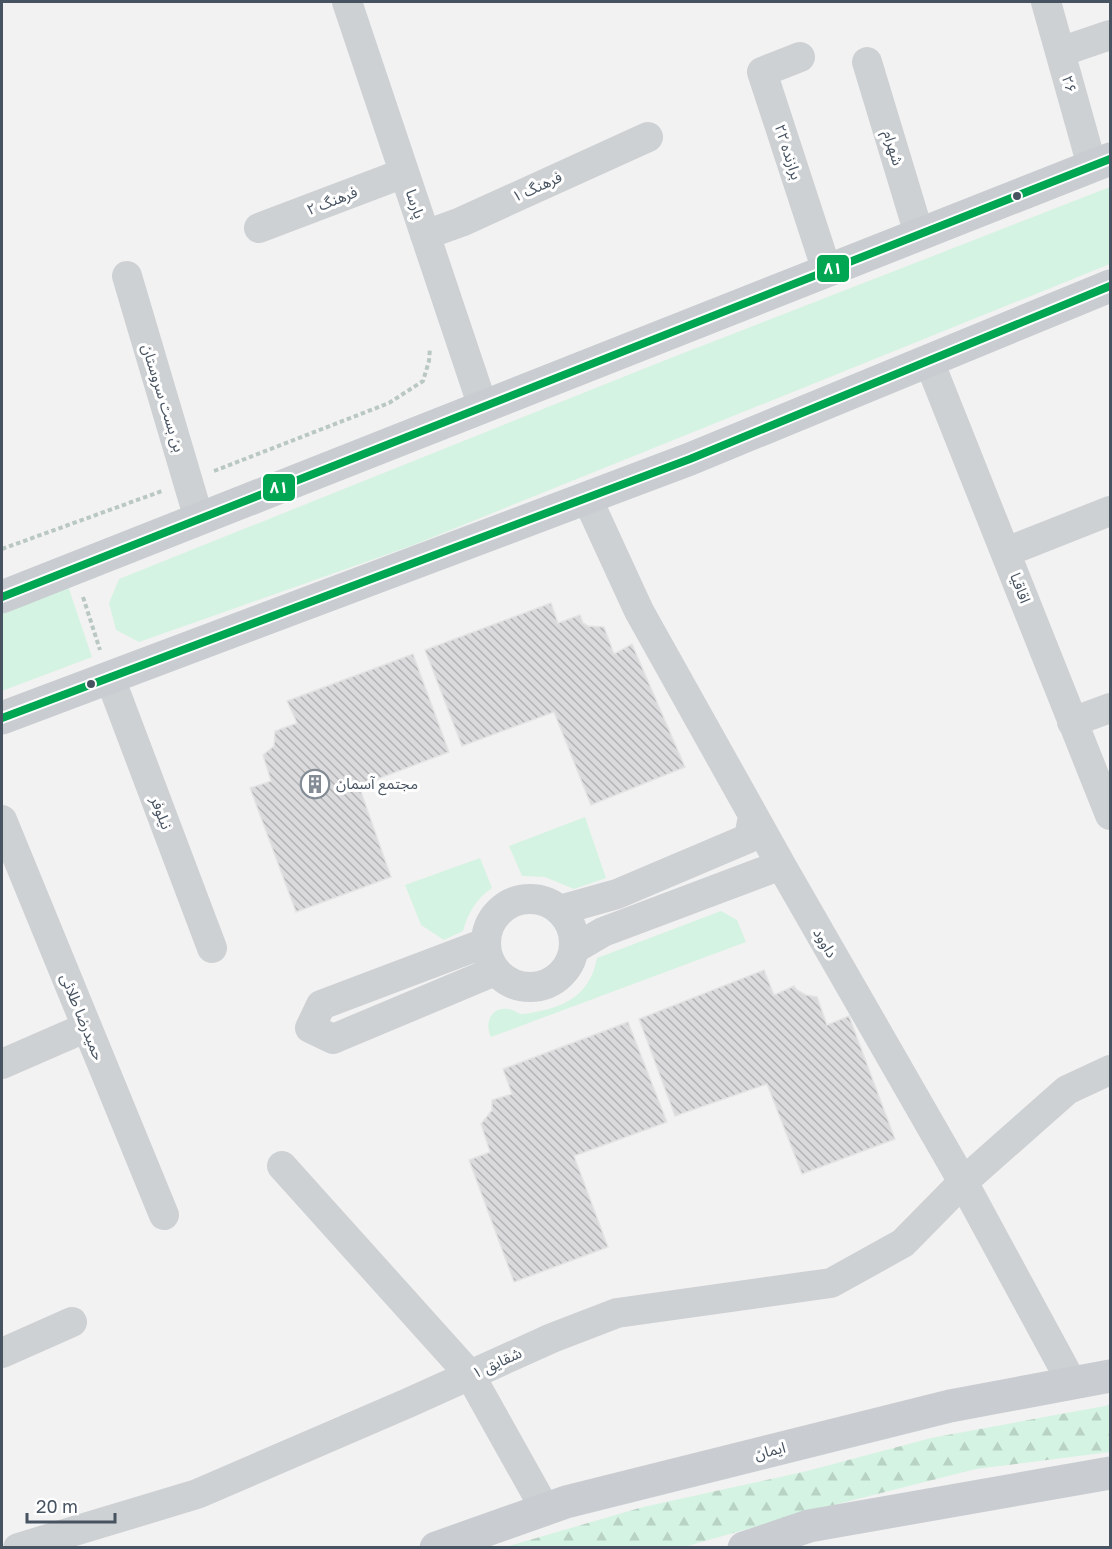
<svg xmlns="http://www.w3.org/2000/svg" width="1112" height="1549" viewBox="0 0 1112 1549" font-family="'Golos Text','Noto Sans Arabic',sans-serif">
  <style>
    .grass { fill: #d5f3e2 }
    .forest { fill: url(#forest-firs) }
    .building { fill: url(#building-back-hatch); stroke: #e4e4e5; stroke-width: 1.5 }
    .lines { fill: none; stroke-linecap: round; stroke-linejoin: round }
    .path { stroke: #bac8c4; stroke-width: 4; stroke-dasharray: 4.5 3; stroke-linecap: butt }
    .minor { stroke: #ced1d3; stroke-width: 30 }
    .major { stroke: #c9cdd1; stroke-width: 33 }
    .bus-1-casing { stroke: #fff; stroke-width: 12 }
    .bus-1 { stroke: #00a651; stroke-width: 8 }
    .bus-dot { fill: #475361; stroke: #fff; stroke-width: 2 }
    .labels { text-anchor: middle; stroke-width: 6; stroke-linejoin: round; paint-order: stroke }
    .street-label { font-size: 15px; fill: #475361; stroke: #fff }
    .poi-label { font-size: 15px; fill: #475361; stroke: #fff; text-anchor: start }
    .line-badge { stroke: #fff; stroke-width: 2 }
    .badge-label { font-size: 16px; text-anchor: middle; font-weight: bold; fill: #fff }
  </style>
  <defs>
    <pattern id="forest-firs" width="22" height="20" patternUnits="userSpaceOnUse" patternTransform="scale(1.5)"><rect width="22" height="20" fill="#d5f3e2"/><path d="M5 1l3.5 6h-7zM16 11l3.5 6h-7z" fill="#b8d2c4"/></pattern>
    <pattern id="building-back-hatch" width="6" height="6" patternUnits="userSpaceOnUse" patternTransform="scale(1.5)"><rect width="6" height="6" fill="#dadadc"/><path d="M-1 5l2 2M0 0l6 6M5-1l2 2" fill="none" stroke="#b3b3b6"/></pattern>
  </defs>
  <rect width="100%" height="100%" fill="#f3f2f2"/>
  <path class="grass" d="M1110,187v77l-699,282 -272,96 -23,-12 -7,-27 10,-24 544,-218z
    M68,586l24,71 -90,34v-79z
    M585,817l21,61 -32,11 -29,-12 -23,-1 -13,-30z
    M480,858l12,30c-16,11 -24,25 -29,43l-19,9 -23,-15 -16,-40z
    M721,911l16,9 9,22 -255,95c-7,-13 0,-31 17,-28 5,0 9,4 13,5 6,0 13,-2 19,-3 31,-6 51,-21 57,-53z"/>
  <path class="forest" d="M1110,1405v47l-134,17 -166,42 -126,36 -182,1 141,-41 164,-36 124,-33z"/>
  <path class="building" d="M551,603l7,20 22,-8 3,8 5,3 16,1 10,27 18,-10 53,123 -94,38 -37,-93 -92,34 -37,-96z
    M413,654l36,98 -90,34 32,91 -95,35 -46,-124 21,-7 -8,-26 11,-9 1,-15 22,-8 -10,-22z
    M764,970l10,25 20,-9 3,4 9,5 11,2 10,28 22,-9 46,123 -93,35 -35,-90 -92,32 -36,-97z
    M628,1022l39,100 -93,34 34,91 -94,35 -45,-122 21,-8 -9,-28 11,-14v-10l20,-6 -9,-25z"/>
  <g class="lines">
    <path class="path" d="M214,471l175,-68 34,-22 6,-20 1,-13
      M2,549l160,-58
      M83,597l17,53"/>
    <path class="minor" d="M347,2l136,405
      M1046,2l46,164
      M1060,52l50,-17
      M800,57l-38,15 65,199
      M867,62l52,172
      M259,228l145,-55
      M425,235l36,-13 187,-85
      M127,276l72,243
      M929,361l181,454
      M587,498l52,113 142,254 182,317 109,201
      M1006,552l104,-41
      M110,678l102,270
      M1072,722l38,-14
      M2,820l162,395
      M486 943a44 44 0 1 1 88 0a44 44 0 1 1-88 0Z
      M560,910l57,-16 132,-56 4,-22
      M485,943l-164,62 -11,23 23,11 162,-68
      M574,949l29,-17 178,-67
      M2,1064l85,-37
      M282,1166l188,209 75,134
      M2,1353l70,-31
      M18,1548l179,-54 211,-91 144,-65 65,-25 214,-30 72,-40 60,-61 104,-92 43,-20"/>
    <path class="major" d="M2,597l1108,-438
      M2,718l688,-259 420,-173
      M436,1548l130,-46 384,-96 160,-30
      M744,1548l65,-22 301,-53"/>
    <g class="bus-1-casing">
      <path id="bus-1" d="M2,597l1108,-438
        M2,718l688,-259 420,-173"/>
    </g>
    <use href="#bus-1" class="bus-1"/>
  </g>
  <defs>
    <g id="building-ring" transform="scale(1.5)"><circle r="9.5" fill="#fff" stroke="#838b94" stroke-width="1.5"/><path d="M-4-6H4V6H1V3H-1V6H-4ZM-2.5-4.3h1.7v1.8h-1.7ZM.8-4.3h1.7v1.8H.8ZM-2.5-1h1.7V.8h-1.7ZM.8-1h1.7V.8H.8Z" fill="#838b94"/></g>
  </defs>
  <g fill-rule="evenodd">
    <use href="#building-ring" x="315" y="784"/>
  </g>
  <g class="bus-dot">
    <circle cx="1017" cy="196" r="5"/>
    <circle cx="91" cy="684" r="5"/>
  </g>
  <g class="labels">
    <g class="street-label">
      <text transform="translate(1069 84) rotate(74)" y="5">۲۶</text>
      <text transform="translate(893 148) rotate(73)" y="5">شهرام</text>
      <text transform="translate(788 152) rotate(72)" y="5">برازنده ۲۲</text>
      <text transform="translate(537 187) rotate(-24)" y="5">فرهنگ ۱</text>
      <text transform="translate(332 201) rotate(-21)" y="5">فرهنگ ۲</text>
      <text transform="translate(415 204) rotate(71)" y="5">پارسا</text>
      <text transform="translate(163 398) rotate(73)" y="5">بن بست سروستان</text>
      <text transform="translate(1020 588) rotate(69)" y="5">اقاقیا</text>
      <text transform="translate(161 813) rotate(69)" y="5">نیلوفر</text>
      <text transform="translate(825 943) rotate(60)" y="5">داوود</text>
      <text transform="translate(82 1017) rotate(68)" y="5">حمیدرضا طلائی</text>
      <text transform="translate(497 1363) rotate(-25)" y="5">شقایق ۱</text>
      <text transform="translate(770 1451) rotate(-14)" y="5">ایمان</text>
    </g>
    <g class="poi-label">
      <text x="336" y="789">مجتمع آسمان</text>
    </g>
  </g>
  <g class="line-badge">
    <rect x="816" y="254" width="34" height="29" rx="6" fill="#00a651"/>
    <rect x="262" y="473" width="34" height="29" rx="6" fill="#00a651"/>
  </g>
  <g class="badge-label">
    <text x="833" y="274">۸۱</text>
    <text x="279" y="493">۸۱</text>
  </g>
  <rect width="1112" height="1549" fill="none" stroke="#475361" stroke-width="6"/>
  <path d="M27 1513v9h88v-9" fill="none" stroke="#475361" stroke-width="3"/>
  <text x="36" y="1513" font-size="18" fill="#475361" stroke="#ffffff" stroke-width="4.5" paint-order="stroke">20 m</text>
</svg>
